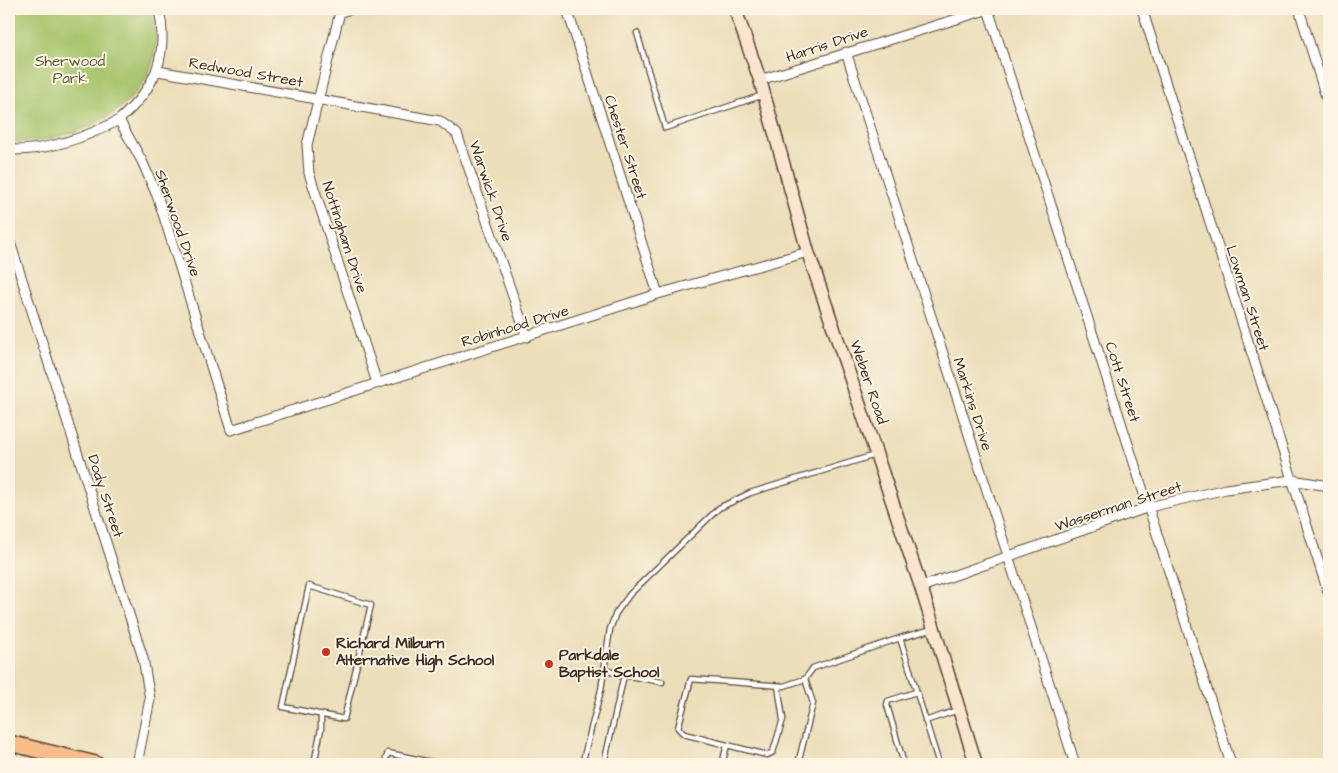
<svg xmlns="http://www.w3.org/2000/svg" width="1338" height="773" viewBox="0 0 1338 773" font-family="'Architects Daughter',sans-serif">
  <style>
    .green { fill: #a8c56d; stroke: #727846 }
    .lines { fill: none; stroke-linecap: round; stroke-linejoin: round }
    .lane-casing { stroke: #564535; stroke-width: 7 }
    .street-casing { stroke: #564535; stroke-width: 11 }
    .secondary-casing { stroke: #564535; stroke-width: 15 }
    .primary-casing { stroke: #564535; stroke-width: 18 }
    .lane { stroke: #fff; stroke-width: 4.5 }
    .street { stroke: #fff; stroke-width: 9 }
    .secondary { stroke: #fce5cf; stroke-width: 12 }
    .primary { stroke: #f8bd88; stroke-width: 15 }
    .poi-dot { fill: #c8321e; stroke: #fcf5e5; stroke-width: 2 }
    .labels { text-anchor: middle; stroke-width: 4; stroke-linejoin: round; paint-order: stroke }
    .street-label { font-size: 15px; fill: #3b2a1e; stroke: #fcf5e5 }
    .park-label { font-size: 15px; fill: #5c5836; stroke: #fcf5e5 }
    .poi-label { font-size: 15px; font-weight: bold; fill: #3b2a1e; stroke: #fcf5e5; text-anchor: start }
  </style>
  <rect width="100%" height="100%" fill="#fcf5e5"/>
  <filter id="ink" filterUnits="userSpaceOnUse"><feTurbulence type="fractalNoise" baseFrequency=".02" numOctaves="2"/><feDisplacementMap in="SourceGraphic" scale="10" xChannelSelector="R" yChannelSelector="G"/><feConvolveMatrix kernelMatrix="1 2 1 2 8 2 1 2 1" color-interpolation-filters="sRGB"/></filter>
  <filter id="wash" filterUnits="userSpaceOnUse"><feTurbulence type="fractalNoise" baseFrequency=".0096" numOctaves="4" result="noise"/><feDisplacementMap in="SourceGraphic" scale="20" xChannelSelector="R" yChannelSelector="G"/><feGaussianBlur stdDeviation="1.12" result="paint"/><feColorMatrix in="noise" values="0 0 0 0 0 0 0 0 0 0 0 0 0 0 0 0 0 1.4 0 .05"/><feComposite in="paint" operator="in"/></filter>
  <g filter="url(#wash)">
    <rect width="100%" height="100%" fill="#ecdeba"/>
    <path class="green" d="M9,9h142c27,89 -68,135 -142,133z"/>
  </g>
  <g filter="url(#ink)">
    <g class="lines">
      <g class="lane-casing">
        <path id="lane" d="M637,33l28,95 98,-33
          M309,586l62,19 -27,114 -61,-12z
          M900,638l39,126
          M604,670l20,5
          M925,721l33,-11
          M727,745l-43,-11 -6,-6 13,-49 93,7 21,-7
          M314,764l7,-35v-14
          M384,764l4,-11 52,11
          M582,764l19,-74 9,-61 6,-16 14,-19 89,-86 31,-15 125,-38
          M604,764l20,-89 38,7
          M722,764l5,-19 40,10 6,-3 10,-33 -5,-33
          M798,764l15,-61 -8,-24 8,-11 87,-30 33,-9
          M904,764l-17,-59 1,-4 28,-9"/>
      </g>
      <g class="street-casing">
        <path id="street" d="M159,9c10,48 -4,79 -40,111l23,41 16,37 73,232 427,-136 150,-42
          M352,9l-12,3 -33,133 2,28 68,210
          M567,9l91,285
          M988,9l243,755
          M1142,9l187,586
          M1299,9l30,98
          M846,52l229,712
          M158,71l282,50 17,13 70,203
          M760,80l229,-71
          M9,150c39,1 76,-12 110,-30
          M9,239l134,419 7,41 -13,65
          M921,587l228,-80 77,-18 66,-9 37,6"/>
      </g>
      <g class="secondary-casing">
        <path id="secondary" d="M735,9l25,71 48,172 113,335 55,177"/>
      </g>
      <g class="primary-casing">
        <path id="primary" d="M9,743l87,21"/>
      </g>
      <use href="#lane" class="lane"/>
      <use href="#street" class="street"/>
      <use href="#secondary" class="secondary"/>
      <use href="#primary" class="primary"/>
    </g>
  </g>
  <g class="poi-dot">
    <circle cx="326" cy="652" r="5"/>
    <circle cx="549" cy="664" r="5"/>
  </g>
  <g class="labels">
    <g class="street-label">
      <text transform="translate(827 44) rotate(-18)" y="5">Harris Drive</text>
      <text transform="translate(246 72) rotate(10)" y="5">Redwood Street</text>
      <text transform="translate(626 147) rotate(72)" y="5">Chester Street</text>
      <text transform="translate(491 191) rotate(71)" y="5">Warwick Drive</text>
      <text transform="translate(178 223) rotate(71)" y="5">Sherwood Drive</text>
      <text transform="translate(345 237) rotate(72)" y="5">Nottingham Drive</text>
      <text transform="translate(1248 298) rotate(72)" y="5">Lowman Street</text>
      <text transform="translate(515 326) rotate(-17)" y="5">Robinhood Drive</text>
      <text transform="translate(869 382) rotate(71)" y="5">Weber Road</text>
      <text transform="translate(1123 382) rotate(72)" y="5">Cott Street</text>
      <text transform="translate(973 404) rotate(72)" y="5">Markins Drive</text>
      <text transform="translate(106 496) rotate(72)" y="5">Dody Street</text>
      <text transform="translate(1118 506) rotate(-18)" y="5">Wasserman Street</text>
    </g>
    <g class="park-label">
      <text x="70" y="66">Sherwood<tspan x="70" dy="17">Park</tspan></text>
    </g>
    <g class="poi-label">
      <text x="336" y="648">Richard Milburn<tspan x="336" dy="17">Alternative High School</tspan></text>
      <text x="559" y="660">Parkdale<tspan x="559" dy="17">Baptist School</tspan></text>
    </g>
  </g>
  <rect width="1338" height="773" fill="none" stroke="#fcf5e5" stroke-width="30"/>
</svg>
